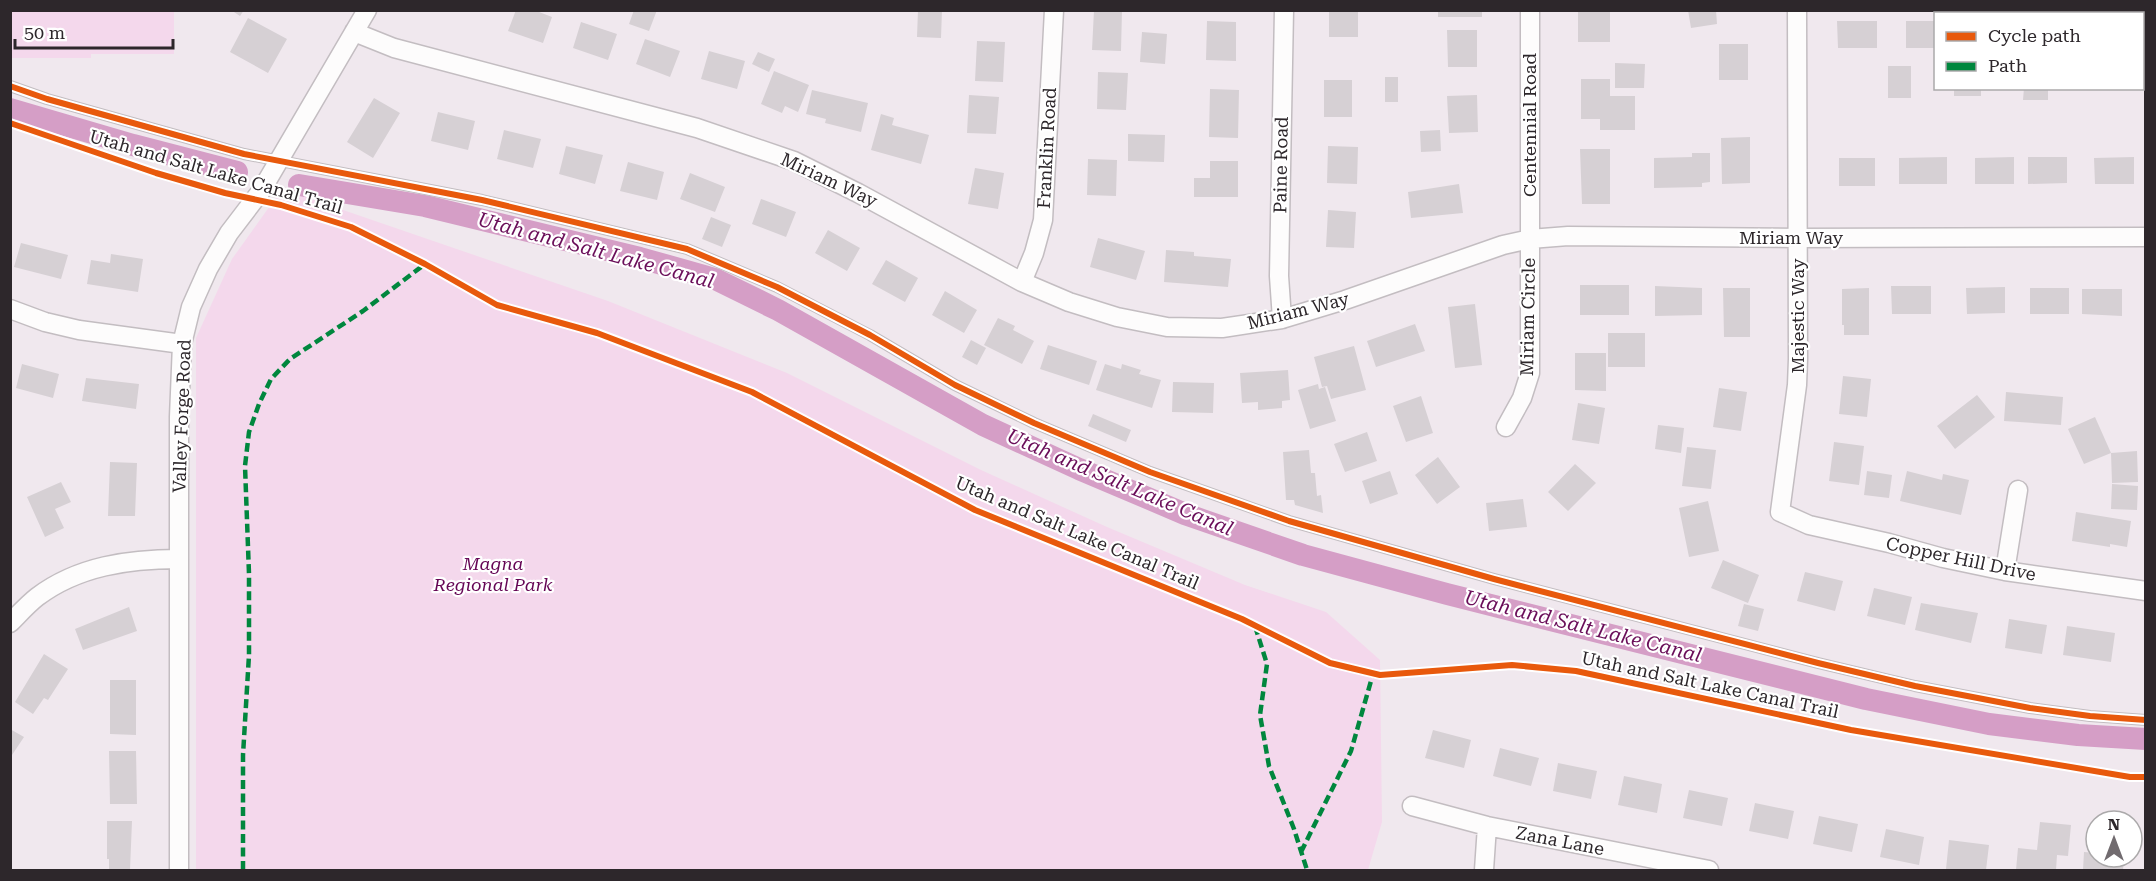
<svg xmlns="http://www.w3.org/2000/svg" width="2156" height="881" viewBox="0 0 2156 881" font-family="'Roboto Serif',serif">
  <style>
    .green { fill: #f4d8ec }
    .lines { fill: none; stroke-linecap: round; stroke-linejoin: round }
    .canal { stroke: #d59ec6; stroke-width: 22 }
    .building { fill: #d6d0d4 }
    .lane-casing { stroke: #c3bdc1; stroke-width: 12 }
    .street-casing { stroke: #c3bdc1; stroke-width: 21 }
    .lane { stroke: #fdfcfc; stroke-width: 9 }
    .street { stroke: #fdfcfc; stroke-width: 18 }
    .quiet { stroke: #00873e; stroke-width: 4.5; stroke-dasharray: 9 4.5; stroke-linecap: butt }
    .cycleway-casing { stroke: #fff; stroke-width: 10 }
    .cycleway { stroke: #e8590c; stroke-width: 6 }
    .labels { text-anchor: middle; stroke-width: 4.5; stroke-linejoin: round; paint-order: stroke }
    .street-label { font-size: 18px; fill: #2d272b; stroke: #fff }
    .park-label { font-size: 18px; font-style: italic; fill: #650655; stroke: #fff }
    .water-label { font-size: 20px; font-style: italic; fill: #6a0e59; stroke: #fff }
  </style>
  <rect width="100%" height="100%" fill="#f0e8ee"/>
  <path class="green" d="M10,11h164v43h-83v4h-80z
    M282,189l326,112 179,72 194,97 126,57 138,58 81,27 54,48 2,162 -14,48h-1172v-532l36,-79z"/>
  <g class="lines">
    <path class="canal" d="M10,109l123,36 104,27
      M299,185l126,21 215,52 75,21 63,31 205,115 96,44 106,45 118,41 144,39 419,105 123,25 89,11 68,4"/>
  </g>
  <path class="building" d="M231,10h13l-4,6z
    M516,10h18l18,7 -9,26 -35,-12z
    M634,10h23l-8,21 -20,-7z
    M918,10h24l-1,28 -24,-1z
    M1094,10h28l-1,41 -29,-1z
    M1329,10h29v27h-29z
    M1438,10h44v7h-44z
    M1578,10h32v32h-32z
    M1688,10h28l1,14 -26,4z
    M248,18l39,21 -19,34 -38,-21z
    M2142,20h4v27h-4z
    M1207,21l29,1v39l-30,-1z
    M1837,21h40v27h-39z
    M1906,21h30v27h-30z
    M581,22l36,12 -9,26 -35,-12z
    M1447,30h30v37h-29z
    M1142,32l25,2 -2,30 -25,-2z
    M645,39l35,12 -10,26 -34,-13z
    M977,41l28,1 -2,40 -28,-1z
    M1719,44h29v36h-29z
    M709,51l36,10 -8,28 -36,-10z
    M758,52l17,7 -6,13 -17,-8z
    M1615,63l30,1 -1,24h-29z
    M1888,66h23v32h-23z
    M774,71l35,14 -11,27 -13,-6 -3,7 -21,-9z
    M1098,72l30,1 -2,37 -29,-1z
    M1385,77h13v25h-13z
    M1581,79h29v17h25v34h-35v-11h-19z
    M1324,80h28v37h-28z
    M1954,88h27v8h-27z
    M2024,88h24v12h-25z
    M1210,89l29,1 -1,48 -29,-1z
    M812,90l56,13 -7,29 -36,-9 1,-4 -20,-5z
    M969,95l30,2 -3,37 -29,-1z
    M1477,95l1,37 -29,1 -2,-37z
    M374,98l26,15 -27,45 -26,-16z
    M438,112l37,9 -7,29 -37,-9z
    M881,114l13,4 -2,7 37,10 -8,29 -50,-14z
    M504,130l37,9 -8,29 -36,-9z
    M1440,130l1,21 -20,1 -1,-21z
    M1128,134l37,1 -1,27 -36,-1z
    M1750,137v46l-28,1 -1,-46z
    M566,146l37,9 -8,29 -36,-10z
    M1328,146l30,1 -1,37 -30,-1z
    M1580,149h30v55h-28z
    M1692,153h18v29l-8,1v4l-48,1v-30l38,-1z
    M1947,157v27h-48v-26z
    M2014,157v27h-39v-26z
    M2028,157h39v26l-39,1z
    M2134,157v27h-39l-1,-26z
    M1839,158h36v28h-36z
    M1088,159l29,1 -1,36 -29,-1z
    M1210,161h28v36h-44v-19h16z
    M628,162l36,10 -7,28 -37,-9z
    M975,168l29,5 -6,36 -30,-5z
    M690,173l35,14 -10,25 -35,-13z
    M1459,184l4,29 -52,5 -3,-26z
    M761,199l35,13 -10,25 -34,-13z
    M1328,210l28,2 -2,36 -28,-1z
    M711,217l20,8 -9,22 -20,-8z
    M828,230l32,18 -13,23 -32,-18z
    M1098,238l47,13 -9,29 -46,-13z
    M21,243l47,12 -7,24 -47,-12z
    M1166,250l28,2v4l37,3 -3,28 -64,-5z
    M111,254l32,5 -5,33 -51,-8 4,-24 19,3z
    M886,260l32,18 -13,24 -33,-18z
    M1580,285h49v30h-49z
    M1655,286l47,2v27l-47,1z
    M1891,286h40v28h-39z
    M2005,287v26l-38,1 -1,-26z
    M1723,288h27v49h-26z
    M1869,288v47h-25v-10h-2v-36z
    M2030,288h39v26h-39z
    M2082,289h40v27l-40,-2z
    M945,291l32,19 -13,23 -32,-18z
    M1475,304l7,61 -27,3 -7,-61z
    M998,318l17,8 -2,4 21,11 -12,23 -38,-19z
    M1415,324l10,27 -49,16 -9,-26z
    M1608,333h37v34h-37z
    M971,340l15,8 -9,17 -15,-8z
    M1048,345l49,16 -8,24 -49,-16z
    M1354,346l12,44 -35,9 -4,-13 -5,1 -8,-30z
    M1575,353h31v38l-31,-1z
    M22,364l37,10 -6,24 -37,-10z
    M1105,364l16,5 1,-5 19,6 -2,4 22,6 -9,28 -56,-18z
    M1288,370l2,30 -8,1v7l-24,2v-8l-16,1 -2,-30z
    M1843,376l28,3 -4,38 -28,-3z
    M86,378l53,6 -3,25 -54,-8z
    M1173,382l41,1 -1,30 -41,-1z
    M1318,384l1,5 6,-2 11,34 -26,8 -12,-39z
    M1719,388l28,4 -6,39 -28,-4z
    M2006,392l57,5 -2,28 -57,-4z
    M1977,395l18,22 -40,32 -18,-23z
    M1421,396l12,37 -27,9 -13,-36z
    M1578,403l27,5 -6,36 -27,-4z
    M1093,414l38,16 -5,12 -38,-16z
    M2095,417l16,36 26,-2 1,31 -26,1 -1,-30 -27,11 -16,-35z
    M1658,425l26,3 -3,25 -26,-4z
    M1367,432l10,29 -32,11 -11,-28z
    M1834,442l30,4 -5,39 -30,-4z
    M1687,447l29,3 -5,39 -29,-3z
    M1309,450l2,23h4l2,23 4,-1 2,18 -28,-8 -1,-5h-8l-3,-48z
    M1438,457l22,30 -23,17 -22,-29z
    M110,462l27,1 -2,53h-27z
    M1575,464l21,19 -28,28 -20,-19z
    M1390,471l8,23 -28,10 -8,-23z
    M1867,471l25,4 -3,23 -25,-3z
    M1907,471l35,9 1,-6 26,6 -8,35 -61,-14z
    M61,482l10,20 -16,7 9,19 -19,9 -18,-40z
    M2112,484l26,2 -1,24 -26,-1z
    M1523,499l4,28 -38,4 -3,-28z
    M1708,501l11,50 -30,6 -10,-49z
    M2076,512l55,9 -4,26 -17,-3v3l-38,-6z
    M1723,560l36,15 -11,28 -37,-15z
    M1805,572l38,9 -8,30 -38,-10z
    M1874,588l38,9 -7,28 -38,-9z
    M1921,603l57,10 -7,30 -56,-13z
    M1744,604l20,5 -6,22 -20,-5z
    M129,607l8,24 -54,19 -8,-21z
    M2009,619l38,6 -5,29 -37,-6z
    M2067,626l48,7 -4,29 -48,-7z
    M44,654l24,15 -20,31 -4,-2 -11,16 -18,-12z
    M110,680h26v55l-26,-1z
    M10,729l14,8 -14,21z
    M1433,730l38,10 -7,28 -39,-10z
    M1500,748l39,10 -8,28 -38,-10z
    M109,751h27l1,53h-27z
    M1558,763l39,8 -6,28 -38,-8z
    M1624,776l38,8 -5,29 -39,-8z
    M1689,790l39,8 -6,28 -39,-8z
    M1755,803l39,8 -6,28 -39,-8z
    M1819,816l39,8 -6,28 -39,-8z
    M107,821h25l-2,49h-21v-11h-2z
    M2040,822l31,3 -3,31 -11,-1 -1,15h-40l2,-22 19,2z
    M1886,829l38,8 -5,28 -39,-8z
    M1949,840l40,5 -3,25 -40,-1z
    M2084,852l12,1v4h28l-1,13h-40z"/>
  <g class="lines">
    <g class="lane-casing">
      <path id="lane" d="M10,86l37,13 197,55 238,46 205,49 90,38 93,48 85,50 79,38 116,49 139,49 205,58 324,84 97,23 115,22 60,8 56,4"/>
    </g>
    <g class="street-casing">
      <path id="street" d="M1797,10l1,349 -1,26 -17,127 29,13 80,18 54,15 62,13 141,20
        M354,32l40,16 303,80 97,33 64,32 164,89 47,20 48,15 50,10 55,1 60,-9 63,-19 158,-55 27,-6 38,-3 230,2 348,-1
        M1022,282l12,-29 9,-33 11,-210
        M10,309l35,13 34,8 103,14
        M1282,319l-3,-43 5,-266
        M1506,427l16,-29 8,-25v-363
        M2005,571l13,-81
        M10,623c9,-9 18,-19 27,-26 41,-31 92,-38 142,-38
        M1412,806l75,20 222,44
        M179,870v-453l3,-73 9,-37 17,-38 21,-36 32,-42 106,-181
        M1484,870l3,-44"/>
    </g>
    <use href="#lane" class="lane"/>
    <use href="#street" class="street"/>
    <path class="quiet" d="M1255,626l12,38 -7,51 9,51 25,63 13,41
      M1301,852l50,-101 22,-77
      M243,870v-115l6,-100v-81l-4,-108 4,-34 10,-28 12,-25 19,-20 73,-48 62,-47"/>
    <g class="cycleway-casing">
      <path id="cycleway" d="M10,86l37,13 197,55 238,46 205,49 90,38 93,48 85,50 79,38 116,49 139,49 205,58 324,84 97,23 115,22 60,8 56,4
        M10,123l146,50 69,20 56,12 70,22 74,37 72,41 100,28 155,59 223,118 267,109 88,44 50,12 132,-10 64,6 275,59 279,47h16"/>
    </g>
    <use href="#cycleway" class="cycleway"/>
  </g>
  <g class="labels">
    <g class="street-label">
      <text transform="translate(1530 125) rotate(-90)" y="6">Centennial Road</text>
      <text transform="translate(1047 148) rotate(-87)" y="6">Franklin Road</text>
      <text transform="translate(1281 165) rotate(-89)" y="6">Paine Road</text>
      <text transform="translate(216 172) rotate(16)" y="6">Utah and Salt Lake Canal Trail</text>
      <text transform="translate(829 180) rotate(25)" y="6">Miriam Way</text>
      <text x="1791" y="244">Miriam Way</text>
      <text transform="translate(1298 311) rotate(-14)" y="6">Miriam Way</text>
      <text transform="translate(1798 316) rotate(-90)" y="6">Majestic Way</text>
      <text transform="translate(1528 317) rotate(-89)" y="6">Miriam Circle</text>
      <text transform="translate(182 416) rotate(-88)" y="6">Valley Forge Road</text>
      <text transform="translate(1077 533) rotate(23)" y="6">Utah and Salt Lake Canal Trail</text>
      <text transform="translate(1961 559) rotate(12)" y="6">Copper Hill Drive</text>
      <text transform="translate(1710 685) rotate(12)" y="6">Utah and Salt Lake Canal Trail</text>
      <text transform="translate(1560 841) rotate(11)" y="6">Zana Lane</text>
    </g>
    <g class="park-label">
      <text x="493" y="570">Magna<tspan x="493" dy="21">Regional Park</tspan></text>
    </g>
    <g class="water-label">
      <text transform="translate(596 250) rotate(15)" y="7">Utah and Salt Lake Canal</text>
      <text transform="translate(1120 482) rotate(23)" y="7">Utah and Salt Lake Canal</text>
      <text transform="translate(1583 626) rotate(14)" y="7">Utah and Salt Lake Canal</text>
    </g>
  </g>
  <rect width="2156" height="881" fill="none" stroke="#2d272b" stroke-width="24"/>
  <rect x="1934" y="12" width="210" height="78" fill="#ffffff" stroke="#aba9aa" stroke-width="1.5"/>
  <rect x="1946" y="32" width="30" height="9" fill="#e8590c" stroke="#aba9aa" stroke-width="1.5"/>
  <text x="1988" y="42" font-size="18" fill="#2d272b">Cycle path</text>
  <rect x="1946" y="62" width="30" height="9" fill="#00873e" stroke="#aba9aa" stroke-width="1.5"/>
  <text x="1988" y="72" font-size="18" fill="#2d272b">Path</text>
  <g transform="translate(2114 839)"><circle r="28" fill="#ffffff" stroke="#aba9aa" stroke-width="1.5"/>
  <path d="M0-4.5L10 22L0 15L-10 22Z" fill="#716b6f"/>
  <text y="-9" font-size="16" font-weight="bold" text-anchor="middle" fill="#2d272b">N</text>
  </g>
  <path d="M15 39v9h158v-9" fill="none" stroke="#2d272b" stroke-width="3"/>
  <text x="24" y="39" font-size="18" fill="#2d272b" stroke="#ffffff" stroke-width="4.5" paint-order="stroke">50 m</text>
</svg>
